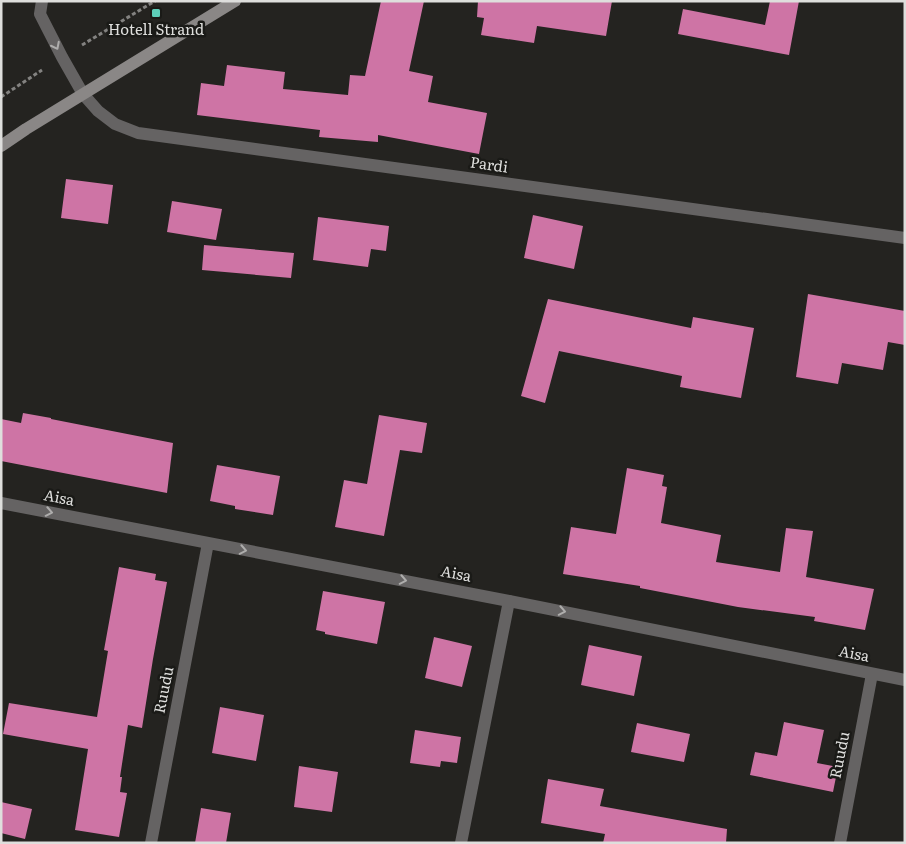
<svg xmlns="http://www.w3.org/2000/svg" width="906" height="844" viewBox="0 0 906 844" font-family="Literata,serif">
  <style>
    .building { fill: #ce74a5 }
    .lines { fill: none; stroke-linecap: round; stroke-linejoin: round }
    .path { stroke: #838280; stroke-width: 3; stroke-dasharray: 4 2.5; stroke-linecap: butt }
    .lane { stroke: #656363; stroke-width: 12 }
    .street { stroke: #656363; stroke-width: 12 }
    .secondary { stroke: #8a8786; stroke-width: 12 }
    .oneway { stroke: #aeadac }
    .poi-dot { fill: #5dceb9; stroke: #1a1a17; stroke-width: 2 }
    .labels { text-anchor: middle; stroke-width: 5; stroke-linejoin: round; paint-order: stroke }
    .poi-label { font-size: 15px; fill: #dededc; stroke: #1a1a17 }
    .street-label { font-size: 15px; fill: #dededc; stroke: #1a1a17 }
  </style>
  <rect width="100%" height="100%" fill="#242320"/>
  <path class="building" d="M381,1h43l-15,70 24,5 -5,26 59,11 -8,41 -101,-19v7l-59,-5 1,-7 -123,-15 4,-32 23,3 3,-21 58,7 -2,17 65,6 2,-20 15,1z
    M478,1h134l-6,35 -69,-10 -3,17 -53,-8 3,-17 -7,-1z
    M770,1h29l-10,54 -111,-21 5,-25 82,16z
    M66,179l47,6 -5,39 -47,-6z
    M172,201l50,8 -6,31 -49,-8z
    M533,215l50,11 -9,43 -50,-11z
    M318,217l71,9 -3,25 -15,-2 -3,18 -55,-7z
    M204,245l90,8 -3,25 -89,-8z
    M808,294l97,17v34l-17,-3 -5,28 -41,-7 -4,21 -42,-7z
    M548,299l143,29 2,-11 61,11 -13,70 -61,-11 2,-11 -123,-25 -14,52 -24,-7z
    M23,413l28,5v1l122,24 -6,50 -166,-32v-42l20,4z
    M379,415l48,8 -5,30 -22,-3 -16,86 -49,-9 9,-47 23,4z
    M217,465l63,11 -7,39 -38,-6v-3l-25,-5z
    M627,468l37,7 -2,11 5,1 -6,36 60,12 -5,27 64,10 6,-44 27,3 -7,46 68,12 -9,41 -51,-9 1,-4 -77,-10 -98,-19v-2l-77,-12 8,-47 45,7z
    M119,567l37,7 -1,6 12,2 -14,77 -11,69 -14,-3 -8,52h2l-2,15 7,1 -8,44 -44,-7 13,-81 -85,-15 6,-31 88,14 11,-66 -4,-1z
    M323,591l62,11 -8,42 -52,-10v-2l-9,-2z
    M434,637l38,9 -10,41 -37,-9z
    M589,645l53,11 -8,40 -53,-11z
    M220,707l44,8 -8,46 -44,-8z
    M784,722l40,8 -7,33 21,4 -5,25 -83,-17 5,-23 22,4z
    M637,723l53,11 -6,28 -53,-10z
    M415,730l46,7 -4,26 -16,-2 -1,6 -30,-4z
    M299,766l39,6 -6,40 -38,-5z
    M548,779l56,10 -4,17 127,23 -1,14h-123l2,-9 -64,-11z
    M1,802l31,7 -7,30 -24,-6z
    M201,808l30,5 -5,30h-31z"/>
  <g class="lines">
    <path class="path" d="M82,45l73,-44
      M1,97l41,-27"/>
    <path class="lane" d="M42,1l-2,13 22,43 21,37
      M461,843l48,-242"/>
    <path class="street" d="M83,94l15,17 17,13 23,9 767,105
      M1,503l508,98 396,79
      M151,843l57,-300
      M840,843l32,-169"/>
    <path class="secondary" d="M1,146l25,-17 209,-128"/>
  </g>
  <defs><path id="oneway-chevron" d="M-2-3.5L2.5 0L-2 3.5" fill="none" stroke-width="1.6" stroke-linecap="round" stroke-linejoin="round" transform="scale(1.25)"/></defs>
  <g class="oneway">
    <use href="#oneway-chevron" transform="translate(56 46) rotate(63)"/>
    <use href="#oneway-chevron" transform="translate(49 512) rotate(11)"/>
    <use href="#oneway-chevron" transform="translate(243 550) rotate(11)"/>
    <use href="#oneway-chevron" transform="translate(403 580) rotate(11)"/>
    <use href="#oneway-chevron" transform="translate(562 611) rotate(11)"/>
  </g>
  <rect class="poi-dot" x="151" y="8" width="10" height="10" rx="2.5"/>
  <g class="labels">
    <g class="poi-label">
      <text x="156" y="35">Hotell Strand</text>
    </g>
    <g class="street-label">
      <text transform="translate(489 165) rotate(8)" y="5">Pardi</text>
      <text transform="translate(59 498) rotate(11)" y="5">Aisa</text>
      <text transform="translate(456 574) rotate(11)" y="5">Aisa</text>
      <text transform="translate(854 654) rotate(11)" y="5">Aisa</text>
      <text transform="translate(164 690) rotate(-79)" y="5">Ruudu</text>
      <text transform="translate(840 755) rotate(-79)" y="5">Ruudu</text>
    </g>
  </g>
  <rect width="906" height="844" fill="none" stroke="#dededc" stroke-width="5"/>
</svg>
